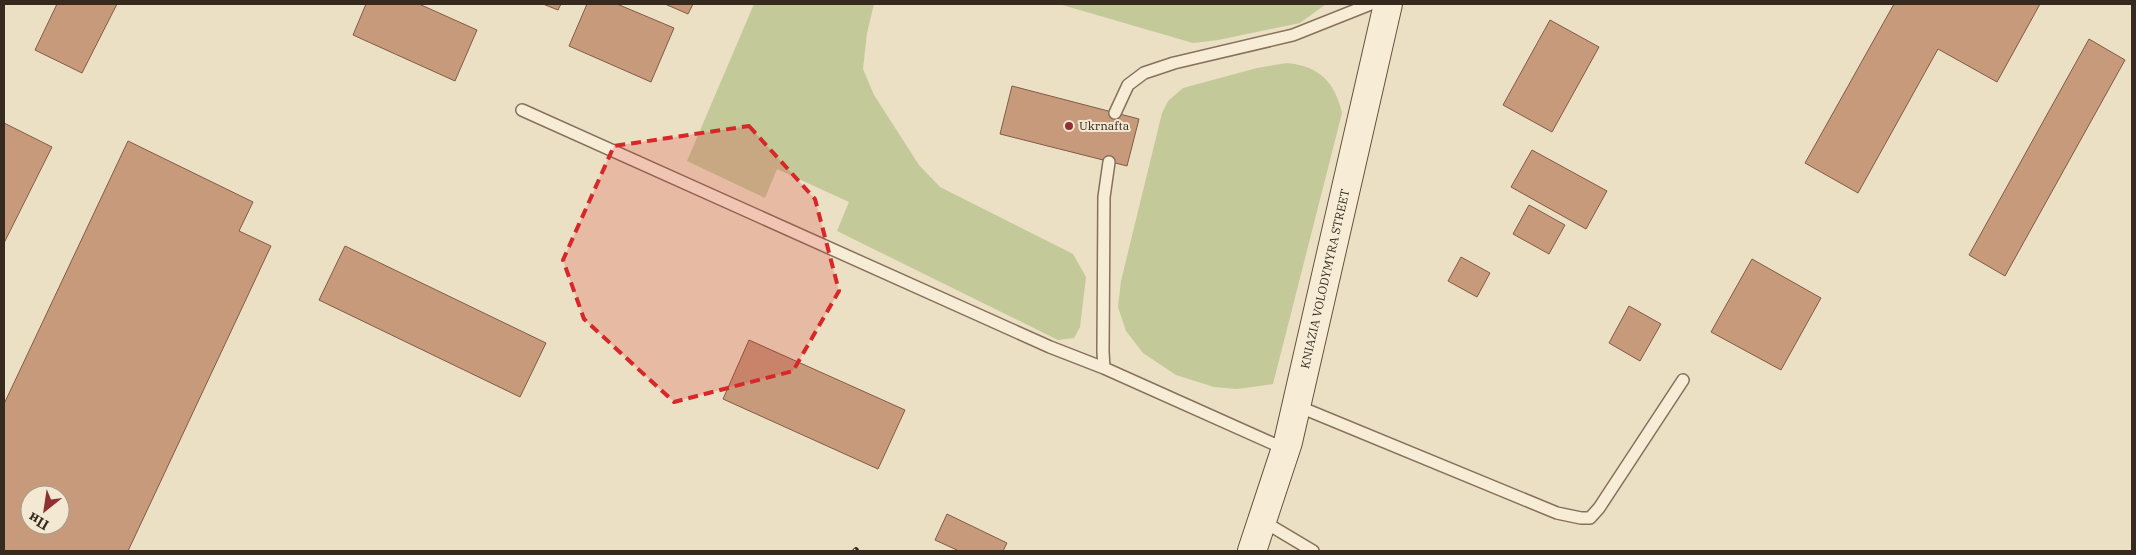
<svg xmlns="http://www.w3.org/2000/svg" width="2136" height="555" viewBox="0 0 2136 555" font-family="'IBM Plex Serif',serif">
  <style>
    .green { fill: #c4c999 }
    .building { fill: #c79a7c; stroke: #825b43; fill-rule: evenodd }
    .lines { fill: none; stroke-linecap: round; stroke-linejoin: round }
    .lane-casing { stroke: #85715c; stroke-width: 14 }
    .secondary-casing { stroke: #67523f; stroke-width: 30 }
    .lane { stroke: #f7edd7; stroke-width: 11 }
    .secondary { stroke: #f7edd7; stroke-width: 28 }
    .rail-casing { stroke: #362a1f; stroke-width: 5.5 }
    .rail { stroke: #f3e9d3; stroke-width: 4; stroke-dasharray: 11; stroke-linecap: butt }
    .marked { fill: #d62828; fill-opacity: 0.2; stroke: #d62828; stroke-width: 4; stroke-dasharray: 10 6; stroke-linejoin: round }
    .poi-dot { fill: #903032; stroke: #f3e9d3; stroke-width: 2 }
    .labels { text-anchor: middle; stroke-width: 4; stroke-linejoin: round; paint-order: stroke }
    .poi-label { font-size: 12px; fill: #362a1f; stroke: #f3e9d3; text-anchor: start }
    .street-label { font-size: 12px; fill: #362a1f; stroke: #f3e9d3 }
  </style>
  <rect width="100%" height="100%" fill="#ebdfc4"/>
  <path class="green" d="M754,4h120l-7,29 -4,36 11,26 45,70 21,22 133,67 13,23 -6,50 -6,11 -16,2 -221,-109 12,-29 -72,-33 -12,29 -78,-37z
    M1059,4h267l-26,19 -82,17 -25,3z
    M1287,63c32,3 48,19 55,50l-69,271 -36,5 -23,-2 -38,-12 -33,-22 -17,-22 -8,-24 3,-26 41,-168 6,-12 15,-13 74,-20z"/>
  <path class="building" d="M57,4h60l-35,69 -47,-23z
    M366,4h53l58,26 -22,51 -102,-46z
    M543,4h18l-3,6z
    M587,4h30l57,24 -23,54 -82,-36z
    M665,4h28l-5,10z
    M1894,4h146l-43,78 -59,-33 -80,144 -53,-30z
    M1550,20l49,27 -47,85 -49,-27z
    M2089,39l36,21 -120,216 -36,-21z
    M1012,86l127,33 -12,47 -127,-32z
    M4,123l48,24 -48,96z
    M128,141l125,61 -14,29 32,15 -143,305h-124v-147zM30,495h30v30h-30z
    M1532,150l75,41 -21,38 -75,-42z
    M1529,205l36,20 -16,29 -36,-20z
    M345,246l201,97 -26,54 -201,-97z
    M1461,257l29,16 -13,24 -29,-16z
    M1752,259l69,39 -40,72 -70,-38z
    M1629,306l32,18 -21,37 -31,-18z
    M749,340l156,70 -27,59 -155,-70z
    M947,514l60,29 -4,8h-44l-24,-11z"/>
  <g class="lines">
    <g class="lane-casing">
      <path id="lane" d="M522,110l528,237 54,21 181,81
        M1115,113l13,-28 16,-12 30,-10 119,-28 78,-31
        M1104,368l-1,-16 1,-155 5,-35
        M1295,405l262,108 24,5h9l9,-10 84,-128
        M1261,520l52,31"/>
    </g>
    <g class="secondary-casing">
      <g id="secondary">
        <path id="s1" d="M1252,551l36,-109 100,-438"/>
      </g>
    </g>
    <use href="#lane" class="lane"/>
    <use href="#secondary" class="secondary"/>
    <g class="rail-casing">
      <path id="rail" d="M855,551l1,-1"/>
    </g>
    <use href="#rail" class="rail"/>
  </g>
  <path class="marked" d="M749,126l66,73 24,92 -46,80 -119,31 -90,-83 -21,-59 51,-114z"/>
  <circle class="poi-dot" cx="1069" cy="126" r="5"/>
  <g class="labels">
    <g class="poi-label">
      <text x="1079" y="130">Ukrnafta</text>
    </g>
    <g class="street-label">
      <text dy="4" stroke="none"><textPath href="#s1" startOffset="282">KNIAZIA VOLODYMYRA STREET</textPath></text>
    </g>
  </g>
  <rect width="2136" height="555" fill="none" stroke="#362a1f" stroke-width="10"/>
  <g transform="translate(45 510) rotate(210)"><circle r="24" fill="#f3e9d3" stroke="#a79d8b"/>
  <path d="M0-4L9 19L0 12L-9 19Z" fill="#903032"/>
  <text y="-8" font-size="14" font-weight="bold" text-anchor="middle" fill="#362a1f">Пн</text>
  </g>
</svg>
